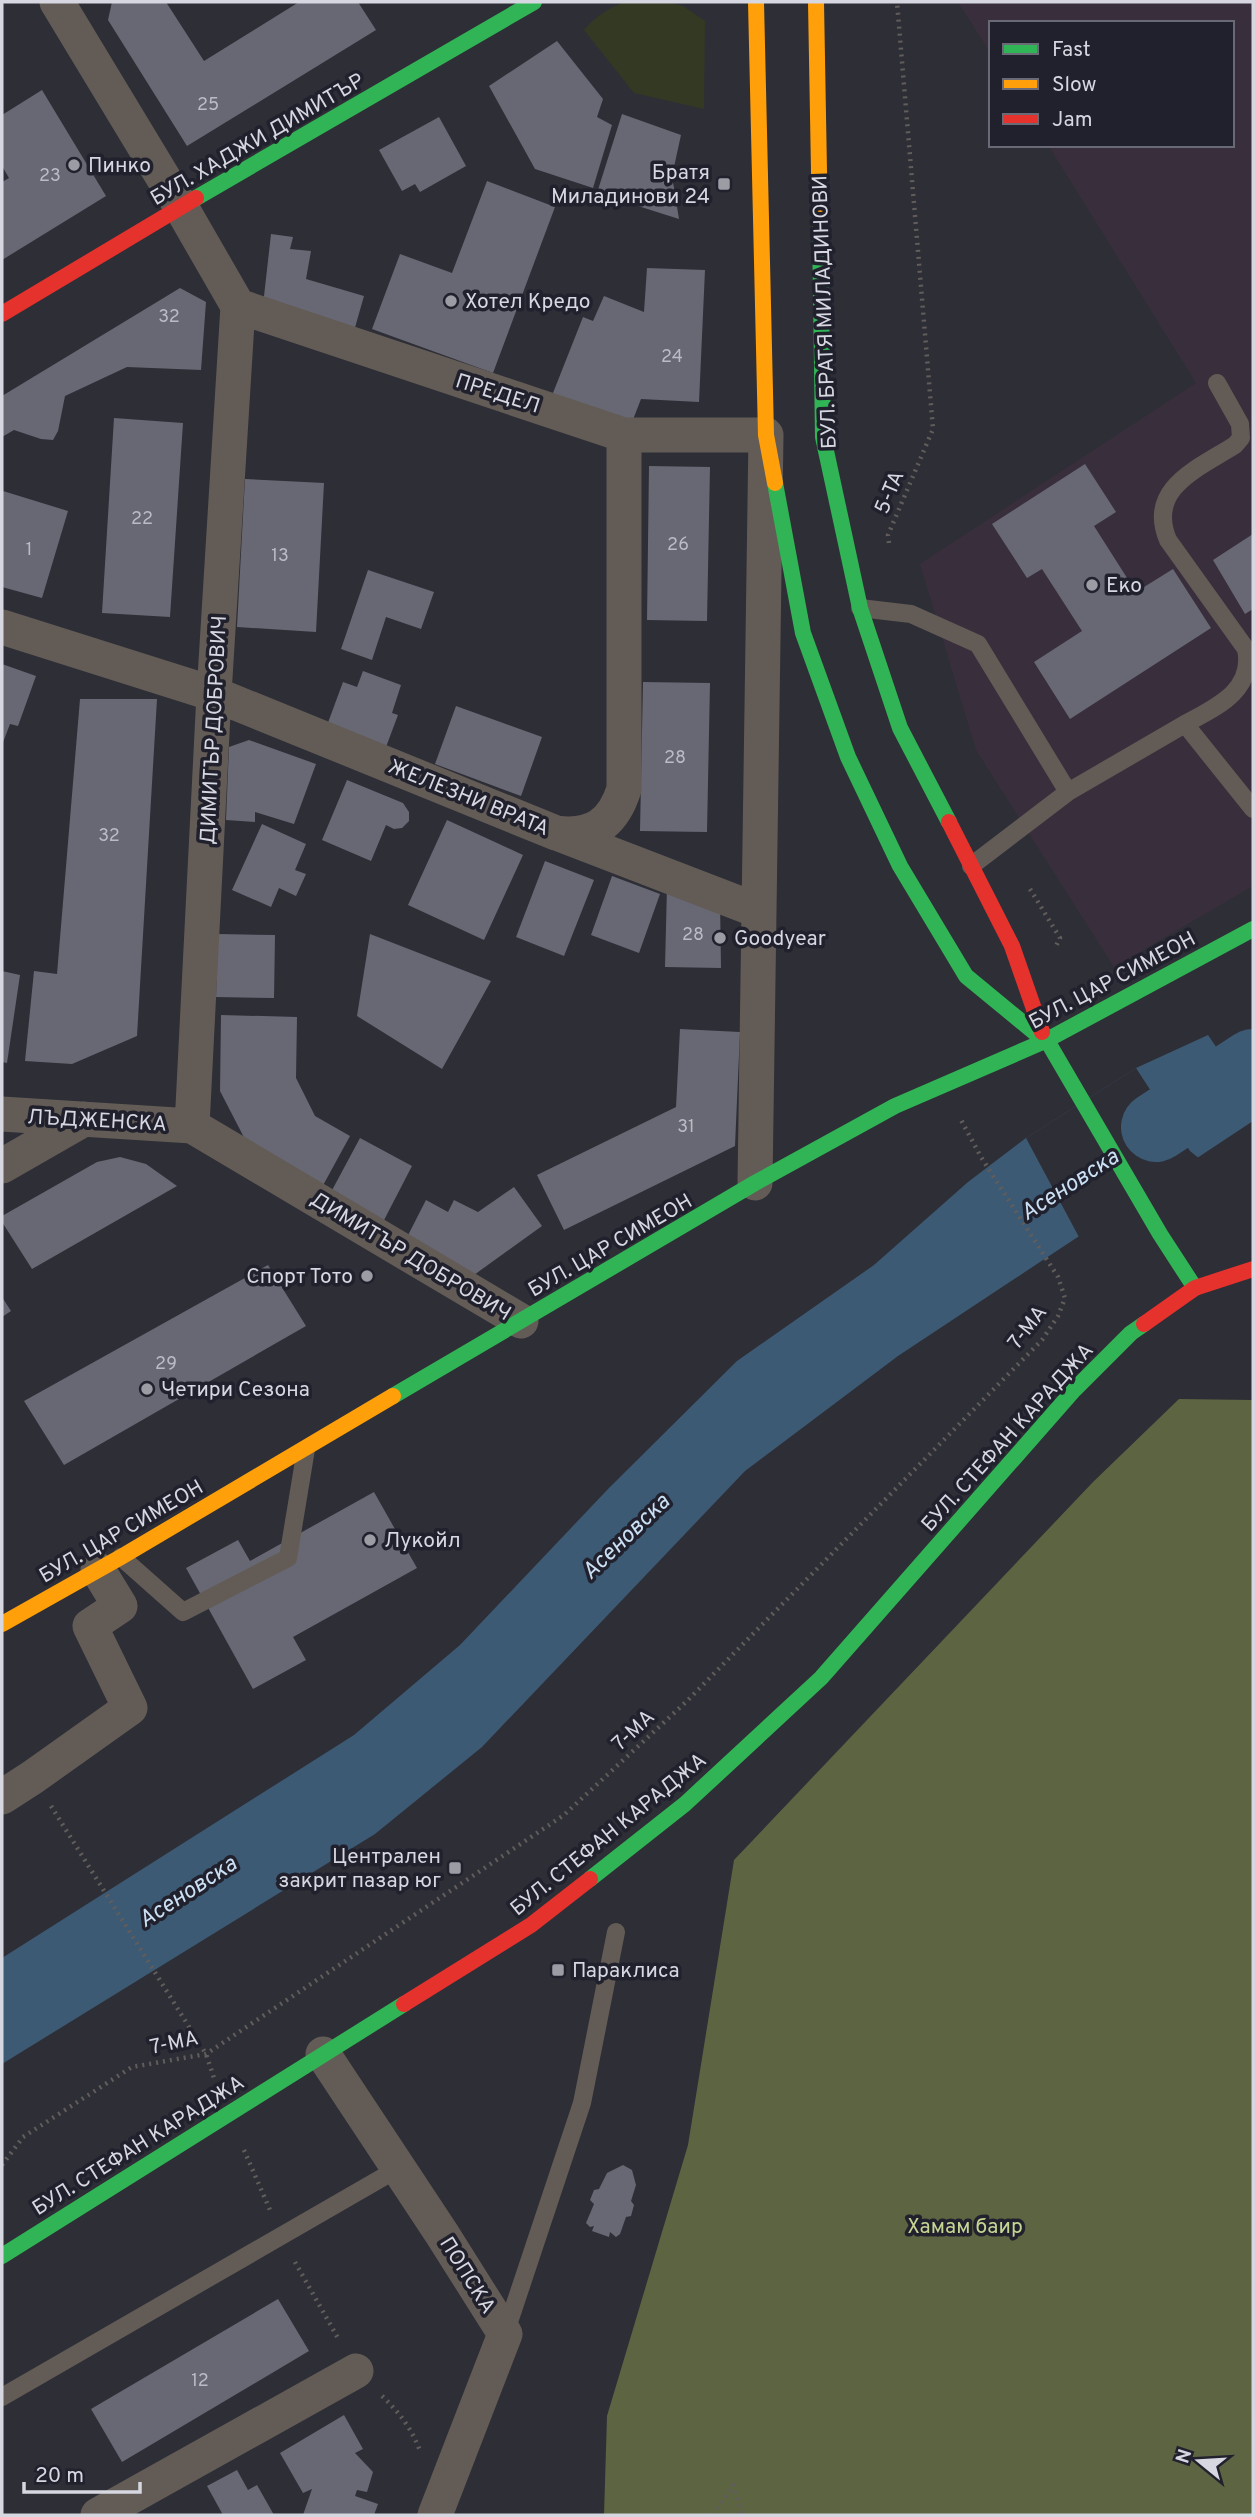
<svg xmlns="http://www.w3.org/2000/svg" width="1255" height="2517" viewBox="0 0 1255 2517" font-family="Overpass,sans-serif">
  <style>
    .commercial { fill: #392f3c }
    .green { fill: #343923 }
    .forest { fill: #5c6442 }
    .water { fill: #3d5a74 }
    .pier { fill: #2e2e36 }
    .lines { fill: none; stroke-linecap: round; stroke-linejoin: round }
    .river { stroke: #3d5a74; stroke-width: 70 }
    .building { fill: #686874 }
    .path { stroke: #615d5b; stroke-width: 4.5; stroke-dasharray: 2 5; stroke-linecap: butt }
    .lane { stroke: #635c56; stroke-width: 18 }
    .street { stroke: #635c56; stroke-width: 35 }
    .fast { stroke: #30b455; stroke-width: 16 }
    .slow { stroke: #ff9f0a; stroke-width: 16 }
    .jam { stroke: #e5322d; stroke-width: 16 }
    .poi-dot { fill: #9b9ca4; stroke: #21212e; stroke-width: 2.5 }
    .labels { text-anchor: middle; stroke-width: 7; stroke-linejoin: round; paint-order: stroke }
    .number-label { font-size: 18px; fill: #babbc5 }
    .street-label { font-size: 21px; fill: #d6d7e0; stroke: #21212e }
    .poi-label { font-size: 21px; fill: #d6d7e0; stroke: #21212e; text-anchor: start }
    .park-label { font-size: 21px; fill: #c5d592; stroke: #21212e }
    .water-label { font-size: 23px; font-style: italic; fill: #cbe0f4; stroke: #21212e }
  </style>
  <rect width="100%" height="100%" fill="#2e2e36"/>
  <path class="commercial" d="M958,2h295v884l-139,81 -138,-217 -56,-186 276,-181 -148,-238h184v-122h-241v31z"/>
  <path class="green" d="M625,2h43l15,4 22,15 -1,88 -70,-16 -50,-63c11,-13 24,-22 41,-28z"/>
  <path class="forest" d="M1179,1399l74,1v1115h-649l3,-99 81,-271 46,-285 359,-378z"/>
  <path class="water" d="M1208,1035l45,66v20l-355,235 -153,115 -263,276 -107,87 -373,230v-106l352,-223 106,-90 149,-157 128,-127 137,-96 94,-83 58,-44 110,-70z"/>
  <path class="pier" d="M1136,1068l54,83 11,9 -121,79 -54,-101z"/>
  <g class="lines">
    <path class="river" d="M1156,1127l97,-63"/>
  </g>
  <path class="building" d="M112,2h54l38,59 95,-59h59l18,28 -189,116 -79,-126z
    M557,41l46,58 -6,18 15,8 -19,63 -58,-19 -46,-83z
    M42,90l64,106 -104,64v-78l7,-4 -7,-12v-51z
    M622,114l59,21 -9,41 7,43 -82,-26z
    M439,117l27,49 -46,26 -5,-8 -13,7 -23,-41z
    M487,181l68,26 -62,166 -121,-44 28,-75 52,19z
    M271,234l22,3 -3,12 21,2 -5,28 58,17 -10,35 -91,-26z
    M647,268l58,2 -6,132 -58,-3 -12,31 -78,-32 32,-81 10,4 11,-25 40,16z
    M180,288l26,14 -5,68 -74,-3 -62,29 -7,35 -5,9 -12,-1 -27,-9 -12,7v-41z
    M114,418l69,5 -13,194 -68,-4z
    M1085,464l31,48 -22,14 42,66 37,-23 38,59 -141,91 -36,-57 48,-31 -40,-62 -15,9 -35,-54z
    M649,466l61,1 -3,154 -60,-1z
    M245,479l79,4 -8,149 -79,-5z
    M3,491l65,20 -26,87 -40,-11z
    M1253,534v75l-8,5 -32,-54z
    M368,570l66,22 -13,37 -35,-12 -14,43 -31,-11z
    M2,664l34,12 -18,50 -8,-2 -8,21z
    M363,671l38,14 -9,28 6,2 -12,32 -60,-19 17,-46 14,5z
    M643,682l67,1 -3,149 -67,-1z
    M80,699h77l-20,337 -65,28 -47,-3 9,-90 23,3z
    M456,706l86,31 -21,59 -86,-32z
    M249,740l67,24 -22,60 -39,-12v10l-29,-2 3,-73z
    M347,780l56,23 6,9v9l-7,7 -8,1 -8,-4 -15,36 -49,-21z
    M447,820l76,35 -39,85 -76,-35z
    M262,824l44,20 -11,26 11,4 -10,22 -17,-8 -8,19 -39,-17z
    M545,861l49,19 -30,76 -48,-19z
    M612,876l48,18 -21,59 -48,-18z
    M667,886l53,14 1,68 -56,-1z
    M218,934l57,1 -1,63 -58,-1z
    M370,934l121,47 -49,88 -85,-53z
    M2,971l18,4 -13,88 -5,-1z
    M221,1015l76,2 -1,61 19,38 35,20 -29,53 -71,-40 -30,-58z
    M680,1029l60,3 -5,114 -171,84 -27,-55 139,-68z
    M360,1138l52,28 -29,56 -53,-28z
    M120,1157l26,7 31,22 -145,83 -30,-47v-6l95,-54z
    M514,1187l28,39 -75,54 -65,-33 24,-47 22,12 6,-12 24,12z
    M268,1265l38,61 -242,139 -40,-64z
    M2,1297l9,14 -9,6z
    M374,1492l43,76 -124,69 13,23 -53,29 -67,-121 52,-28 12,21z
    M623,2165l9,5 4,15 -5,16 3,4 -3,11 -5,1 -6,17 -4,3 -6,-5 -1,5 -17,-6 2,-5 -4,1 -4,-4 8,-19 -4,-4 4,-10 5,-1 8,-16z
    M278,2299l31,52 -187,111 -31,-53z
    M344,2415l19,34 -8,4 18,19 -6,20 -10,-2 -2,6 23,8 -4,11h-71l9,-26 -9,4 -23,-40z
    M237,2470l11,20 9,-5 17,30h-51l-16,-29z"/>
  <g class="lines">
    <path class="path" d="M889,543l-1,-8 45,-106 -36,-427
      M1030,889l30,49 -5,10
      M51,1806l155,248 8,24
      M244,2150l26,60
      M2,2165l21,-28 109,-70 74,-13 358,-239 124,-115 354,-360 16,-24 7,-18 -7,-21 -77,-120 -20,-37
      M295,2262l44,78
      M382,2396c17,16 30,33 38,55
      M714,2515l19,-30 9,30"/>
    <path class="lane" d="M860,608l51,6 67,30 90,148
      M1185,724c29,-16 70,-33 61,-75l-78,-109c-22,-52 31,-72 67,-95l6,-7 -1,-14 -23,-41
      M971,866l97,-74 117,-68 68,85
      M121,1557l62,55 105,-54 18,-109
      M505,2334l77,-231 34,-171
      M2,2397l397,-229"/>
    <path class="street" d="M57,2l124,205 57,99 -24,388 -22,432
      M238,306l386,129h142l-11,748
      M2,627l212,67 342,139c36,5 57,-9 68,-44v-354
      M559,834l200,77
      M2,1114l190,12 329,195
      M2,1166l82,-47
      M2,1797l31,-20 97,-69 -40,-82 30,-20 -22,-36
      M323,2054l119,180 63,100 -70,181
      M98,2515l258,-144"/>
    <path class="fast" d="M196,198l338,-196
      M820,228l3,209 37,171 40,120 49,94
      M775,483l28,150 45,124 52,109 66,110 79,65
      M1042,1032l118,202 35,54
      M393,1396l362,-213 140,-77 150,-65 208,-112
      M590,1879l95,-75 136,-126 253,-288 57,-57 13,-9
      M2,2256l402,-252"/>
    <path class="slow" d="M756,2l10,433 9,48
      M816,2l4,226
      M2,1624l119,-67 272,-161"/>
    <path class="jam" d="M2,314l194,-116
      M949,822l63,124 30,86
      M1144,1324l51,-36 58,-19
      M404,2004l127,-79 59,-46"/>
  </g>
  <g class="poi-dot">
    <circle cx="74" cy="165" r="7"/>
    <rect x="717" y="177" width="14" height="14" rx="3.5"/>
    <circle cx="451" cy="301" r="7"/>
    <circle cx="1092" cy="585" r="7"/>
    <circle cx="720" cy="938" r="7"/>
    <circle cx="367" cy="1276" r="7"/>
    <circle cx="147" cy="1389" r="7"/>
    <circle cx="370" cy="1540" r="7"/>
    <rect x="448" y="1861" width="14" height="14" rx="3.5"/>
    <rect x="551" y="1963" width="14" height="14" rx="3.5"/>
  </g>
  <g class="labels">
    <g class="number-label">
      <text x="208" y="110">25</text>
      <text x="50" y="181">23</text>
      <text x="169" y="322">32</text>
      <text x="672" y="362">24</text>
      <text x="142" y="524">22</text>
      <text x="678" y="550">26</text>
      <text x="29" y="555">1</text>
      <text x="280" y="561">13</text>
      <text x="675" y="763">28</text>
      <text x="109" y="841">32</text>
      <text x="693" y="940">28</text>
      <text x="686" y="1132">31</text>
      <text x="166" y="1369">29</text>
      <text x="200" y="2386">12</text>
    </g>
    <g class="street-label">
      <text transform="translate(257 139) rotate(-30)" y="7">БУЛ. ХАДЖИ ДИМИТЪР</text>
      <text transform="translate(824 312) rotate(-92)" y="7">БУЛ. БРАТЯ МИЛАДИНОВИ</text>
      <text transform="translate(498 393) rotate(18)" y="7">ПРЕДЕЛ</text>
      <text transform="translate(889 492) rotate(-67)" y="7">5-ТА</text>
      <text transform="translate(213 730) rotate(-87)" y="7">ДИМИТЪР ДОБРОВИЧ</text>
      <text transform="translate(469 797) rotate(22)" y="7">ЖЕЛЕЗНИ ВРАТА</text>
      <text transform="translate(1112 980) rotate(-28)" y="7">БУЛ. ЦАР СИМЕОН</text>
      <text transform="translate(97 1120) rotate(3)" y="7">ЛЪДЖЕНСКА</text>
      <text transform="translate(610 1245) rotate(-30)" y="7">БУЛ. ЦАР СИМЕОН</text>
      <text transform="translate(411 1256) rotate(31)" y="7">ДИМИТЪР ДОБРОВИЧ</text>
      <text transform="translate(1027 1327) rotate(-52)" y="7">7-МА</text>
      <text transform="translate(1007 1437) rotate(-48)" y="7">БУЛ. СТЕФАН КАРАДЖА</text>
      <text transform="translate(121 1531) rotate(-30)" y="7">БУЛ. ЦАР СИМЕОН</text>
      <text transform="translate(633 1730) rotate(-43)" y="7">7-МА</text>
      <text transform="translate(608 1834) rotate(-39)" y="7">БУЛ. СТЕФАН КАРАДЖА</text>
      <text transform="translate(174 2042) rotate(-12)" y="7">7-МА</text>
      <text transform="translate(138 2145) rotate(-32)" y="7">БУЛ. СТЕФАН КАРАДЖА</text>
      <text transform="translate(468 2275) rotate(58)" y="7">ПОПСКА</text>
    </g>
    <g class="poi-label">
      <text x="88" y="172">Пинко</text>
      <text x="710" y="179" text-anchor="end">Братя<tspan x="710" dy="24">Миладинови 24</tspan></text>
      <text x="465" y="308">Хотел Кредо</text>
      <text x="1106" y="592">Еко</text>
      <text x="734" y="945">Goodyear</text>
      <text x="353" y="1283" text-anchor="end">Спорт Тото</text>
      <text x="161" y="1396">Четири Сезона</text>
      <text x="384" y="1547">Лукойл</text>
      <text x="441" y="1863" text-anchor="end">Централен<tspan x="441" dy="24">закрит пазар юг</tspan></text>
      <text x="572" y="1977">Параклиса</text>
    </g>
    <g class="park-label">
      <text x="965" y="2233">Хамам баир</text>
    </g>
    <g class="water-label">
      <text transform="translate(1069 1184) rotate(-33)" y="8">Асеновска</text>
      <text transform="translate(625 1536) rotate(-44)" y="8">Асеновска</text>
      <text transform="translate(187 1891) rotate(-33)" y="8">Асеновска</text>
    </g>
  </g>
  <rect width="1255" height="2517" fill="none" stroke="#d6d7e0" stroke-width="7"/>
  <rect x="989" y="21" width="245" height="126" fill="#21212e" stroke="#696a75" stroke-width="2"/>
  <rect x="1003" y="44" width="35" height="10" fill="#30b455" stroke="#696a75" stroke-width="2"/>
  <text x="1052" y="56" font-size="21" fill="#d6d7e0">Fast</text>
  <rect x="1003" y="79" width="35" height="10" fill="#ff9f0a" stroke="#696a75" stroke-width="2"/>
  <text x="1052" y="91" font-size="21" fill="#d6d7e0">Slow</text>
  <rect x="1003" y="114" width="35" height="10" fill="#e5322d" stroke="#696a75" stroke-width="2"/>
  <text x="1052" y="126" font-size="21" fill="#d6d7e0">Jam</text>
  <g transform="translate(1199 2461) rotate(288)" stroke="#21212e" stroke-width="5" paint-order="stroke">
  <path d="M0-5L12 26L0 18L-12 26Z" fill="#d6d7e0"/>
  <text y="-10" font-size="19" font-weight="bold" text-anchor="middle" fill="#d6d7e0">N</text>
  </g>
  <path d="M24 2482v10h116v-10" fill="none" stroke="#d6d7e0" stroke-width="3.5"/>
  <text x="35" y="2482" font-size="21" fill="#d6d7e0" stroke="#21212e" stroke-width="5" paint-order="stroke">20 m</text>
</svg>
